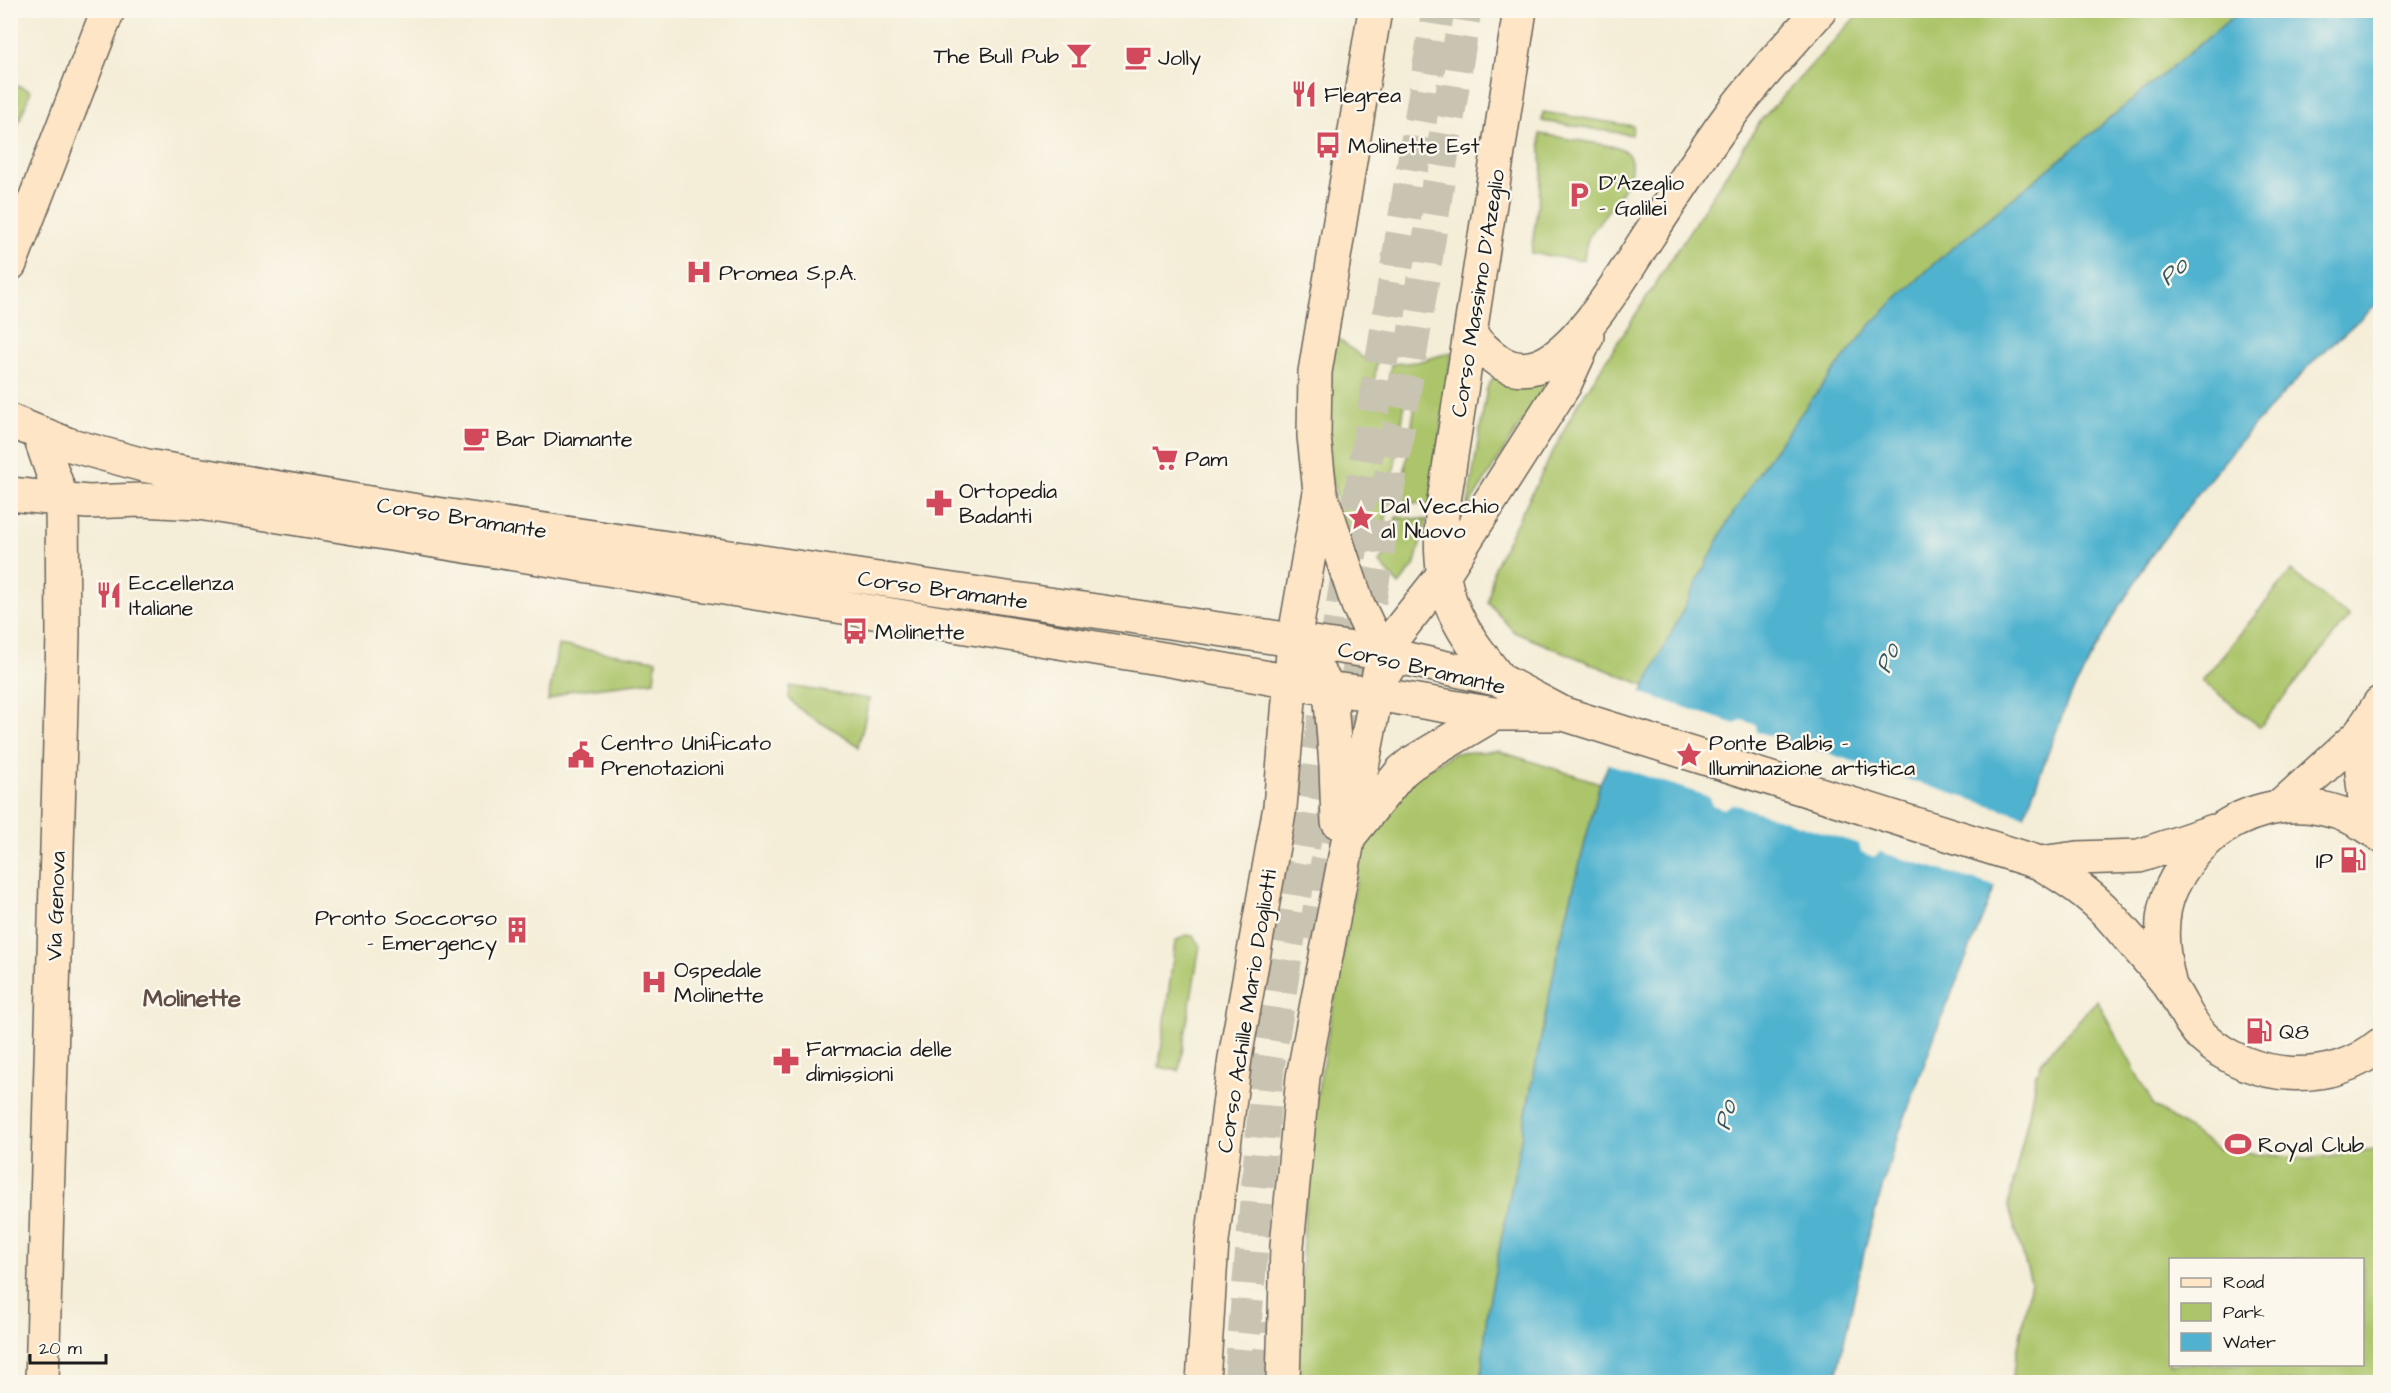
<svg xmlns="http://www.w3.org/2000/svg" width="2391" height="1393" viewBox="0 0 2391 1393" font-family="'Architects Daughter',sans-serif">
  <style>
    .green { fill: #acc56b; stroke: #647044; stroke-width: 1.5; fill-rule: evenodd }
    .water { fill: #50b2cf; stroke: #366776; stroke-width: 1.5 }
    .pier { fill: #f4edd7 }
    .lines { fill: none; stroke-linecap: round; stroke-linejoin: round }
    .primary-tunnel { stroke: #c9c3b2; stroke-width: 33; stroke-dasharray: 33 16; stroke-linecap: butt }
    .secondary-casing { stroke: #68655d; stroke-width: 36 }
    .secondary { stroke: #fde5c5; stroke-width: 33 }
    .labels { text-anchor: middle; stroke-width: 5; stroke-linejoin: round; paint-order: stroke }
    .poi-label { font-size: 22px; fill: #1c1c1c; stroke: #fbf7ec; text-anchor: start }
    .street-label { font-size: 22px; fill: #1c1c1c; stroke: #fbf7ec }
    .water-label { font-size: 24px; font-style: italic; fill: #315864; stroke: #fbf7ec }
    .neighbourhood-label { font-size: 24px; font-weight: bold; fill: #614f47; stroke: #fbf7ec }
  </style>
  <rect width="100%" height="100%" fill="#fbf7ec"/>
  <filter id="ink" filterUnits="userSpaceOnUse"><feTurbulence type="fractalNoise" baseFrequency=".0167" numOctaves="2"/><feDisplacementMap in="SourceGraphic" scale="12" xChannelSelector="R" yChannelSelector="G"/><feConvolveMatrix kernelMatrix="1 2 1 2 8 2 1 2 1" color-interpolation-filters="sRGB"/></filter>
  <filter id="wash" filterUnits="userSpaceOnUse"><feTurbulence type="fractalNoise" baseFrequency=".008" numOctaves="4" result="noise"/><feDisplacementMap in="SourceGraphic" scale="24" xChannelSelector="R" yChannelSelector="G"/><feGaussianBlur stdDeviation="1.35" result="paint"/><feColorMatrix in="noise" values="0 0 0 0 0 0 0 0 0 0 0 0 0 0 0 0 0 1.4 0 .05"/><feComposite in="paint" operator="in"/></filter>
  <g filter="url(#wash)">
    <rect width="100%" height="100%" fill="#f4edd7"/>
    <path class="green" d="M1861,11h383l-517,512 -81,163 -132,-54 -26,-30 6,-35 82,-160 185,-287z
      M11,83l20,8 -20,51z
      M1543,112l90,14 -1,9 -90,-14z
      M1540,134l77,13c41,15 -18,70 -28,90 -4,7 -4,16 -5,24l-53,-8 11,-79z
      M1333,335l29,22 15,4 -4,30 33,6 -23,139c-8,13 -14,18 -28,21l-30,-99z
      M1452,352l-22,153 -30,-4 17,-109 -29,-6 3,-22 26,-2z
      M1498,370l56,1 -87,138 20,-121z
      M1396,517l31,3 -13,46 -15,19 -20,-23 11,-11z
      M2291,571l58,46 -89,110 -58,-46z
      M558,645l98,15 -2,21 -86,10 -20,10z
      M790,686l79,13 -10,48c-21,-20 -51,-25 -70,-49z
      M1498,751l102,32 -41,163 -72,366 -6,70h-187l16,-248 51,-280 18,-39 34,-37 41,-25z
      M1185,935l8,1 7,9 -21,126 -20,-4 16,-125z
      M2097,1000l57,106 64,43 90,10 66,-10 6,5v228h-369l20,-100 -23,-77 21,-91 7,-41h3l2,-11zM2170,1260h192v104h-192z"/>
    <path class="water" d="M2240,11h140v290l-64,58 -62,66 -55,67 -48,64 -40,65 -44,82 -37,98 -92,226 -44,120 -28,97 -31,138h-354l6,-70 72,-366 41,-163 63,-134 64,-126 37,-59 47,-64 61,-77 66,-63z"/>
    <path class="pier" d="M1639,692l96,32 7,-4 14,5 1,7 125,38 8,-4 12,4 1,8 124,39 -29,70 -118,-35 -6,5 -13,-5 -2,-8 -126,-40 -9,5 -12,-4 -2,-8 -104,-34z"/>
  </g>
  <g filter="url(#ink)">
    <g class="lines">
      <path class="primary-tunnel" d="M1314,940l108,-655 43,-275
        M1240,1382l28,-314 170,-1058
        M1266,1382l5,-60"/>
      <g class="secondary-casing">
        <path id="secondary" d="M1375,10l-60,362 -1,64 6,56 38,113 30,63
          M10,264l98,-254
          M1470,336c20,18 35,39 65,31 43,-12 90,-96 114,-132 27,-41 53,-82 82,-121 27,-37 59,-70 89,-104
          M10,421l57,23 80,22 289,48 945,139 119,27 64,34 476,149c25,15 49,30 69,52 20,23 41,46 60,70 13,17 18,37 35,53 47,43 126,49 176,7
          M39,434l23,66 1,135 -21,747
          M10,494l78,8 53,-2 58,3 965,156 166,30 46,5 118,20h65
          M1381,653l62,-78 122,-191 22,-48
          M1317,671l13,18 6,77 2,56
          M1500,680c-49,-62 -62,-86 -58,-166l78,-504
          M2360,734l2,40 6,51
          M2281,806l79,-72 20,-31
          M1352,833l50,-62 10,-8 82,-49
          M2040,863l37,-5 62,-2 75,-25
          M2170,986c-8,-32 -13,-68 2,-99 39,-81 136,-107 208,-52
          M1203,1382l9,-140 23,-184 45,-251 14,-166 26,-149
          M1283,1382l4,-136 16,-169 73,-383 3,-21"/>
      </g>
      <use href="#secondary" class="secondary"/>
    </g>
  </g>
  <defs>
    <g id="bar-bare" transform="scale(2.07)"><path d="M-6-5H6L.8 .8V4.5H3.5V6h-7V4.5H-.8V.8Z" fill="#d1495b" stroke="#fbf7ec" stroke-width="2.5" paint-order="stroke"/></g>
    <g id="cafe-bare" transform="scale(2.07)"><path d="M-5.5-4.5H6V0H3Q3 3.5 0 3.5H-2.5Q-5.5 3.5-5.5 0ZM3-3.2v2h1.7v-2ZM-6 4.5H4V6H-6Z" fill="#d1495b" stroke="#fbf7ec" stroke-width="2.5" paint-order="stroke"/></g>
    <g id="restaurant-bare" transform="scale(2.07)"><path d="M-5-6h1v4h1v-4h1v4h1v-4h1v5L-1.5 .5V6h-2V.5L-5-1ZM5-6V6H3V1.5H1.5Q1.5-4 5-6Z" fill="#d1495b" stroke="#fbf7ec" stroke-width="2.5" paint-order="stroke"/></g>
    <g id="bus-bare" transform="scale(2.07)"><path d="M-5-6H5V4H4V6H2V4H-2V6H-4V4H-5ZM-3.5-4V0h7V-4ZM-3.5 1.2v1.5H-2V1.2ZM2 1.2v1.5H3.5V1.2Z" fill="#d1495b" stroke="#fbf7ec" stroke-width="2.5" paint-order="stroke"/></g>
    <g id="parking-bare" transform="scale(2.07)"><path d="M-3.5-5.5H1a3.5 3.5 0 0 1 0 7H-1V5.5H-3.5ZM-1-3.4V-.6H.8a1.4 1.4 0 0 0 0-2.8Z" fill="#d1495b" stroke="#fbf7ec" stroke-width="2.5" paint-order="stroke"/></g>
    <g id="hospital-bare" transform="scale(2.07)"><path d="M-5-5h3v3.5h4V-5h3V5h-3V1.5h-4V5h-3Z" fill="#d1495b" stroke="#fbf7ec" stroke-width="2.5" paint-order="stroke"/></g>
    <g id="supermarket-bare" transform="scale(2.07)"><path d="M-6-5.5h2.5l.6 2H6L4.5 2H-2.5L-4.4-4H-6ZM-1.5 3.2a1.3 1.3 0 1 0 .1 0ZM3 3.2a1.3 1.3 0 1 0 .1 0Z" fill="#d1495b" stroke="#fbf7ec" stroke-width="2.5" paint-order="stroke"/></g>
    <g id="pharmacy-bare" transform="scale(2.07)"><path d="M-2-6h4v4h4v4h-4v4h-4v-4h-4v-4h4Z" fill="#d1495b" stroke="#fbf7ec" stroke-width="2.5" paint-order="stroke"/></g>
    <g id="sight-bare" transform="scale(2.07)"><path d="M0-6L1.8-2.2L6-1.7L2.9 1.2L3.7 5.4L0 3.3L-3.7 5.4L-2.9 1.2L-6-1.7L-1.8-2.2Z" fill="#d1495b" stroke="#fbf7ec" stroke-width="2.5" paint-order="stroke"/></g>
    <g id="civic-bare" transform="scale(2.07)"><path d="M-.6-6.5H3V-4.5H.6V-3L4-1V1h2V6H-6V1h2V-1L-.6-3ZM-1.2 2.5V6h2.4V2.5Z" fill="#d1495b" stroke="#fbf7ec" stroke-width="2.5" paint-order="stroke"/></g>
    <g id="fuel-bare" transform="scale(2.07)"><path d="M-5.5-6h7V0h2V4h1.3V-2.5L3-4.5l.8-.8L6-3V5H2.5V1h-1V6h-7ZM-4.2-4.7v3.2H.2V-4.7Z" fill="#d1495b" stroke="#fbf7ec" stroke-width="2.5" paint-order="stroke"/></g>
    <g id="building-bare" transform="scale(2.07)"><path d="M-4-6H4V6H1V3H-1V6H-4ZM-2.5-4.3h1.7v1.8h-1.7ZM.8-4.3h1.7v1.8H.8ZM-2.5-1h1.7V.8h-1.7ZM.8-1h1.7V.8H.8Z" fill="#d1495b" stroke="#fbf7ec" stroke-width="2.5" paint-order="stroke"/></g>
    <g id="stadium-bare" transform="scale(2.07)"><path d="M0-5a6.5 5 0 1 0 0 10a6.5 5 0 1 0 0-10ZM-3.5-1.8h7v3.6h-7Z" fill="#d1495b" stroke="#fbf7ec" stroke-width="2.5" paint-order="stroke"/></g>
  </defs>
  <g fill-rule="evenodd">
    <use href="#bar-bare" x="1079" y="55"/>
    <use href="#cafe-bare" x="1138" y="57"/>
    <use href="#restaurant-bare" x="1304" y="94"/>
    <use href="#bus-bare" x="1328" y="145"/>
    <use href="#parking-bare" x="1579" y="195"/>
    <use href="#hospital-bare" x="699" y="272"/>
    <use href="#cafe-bare" x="476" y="438"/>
    <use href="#supermarket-bare" x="1165" y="458"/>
    <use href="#pharmacy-bare" x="939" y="503"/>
    <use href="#sight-bare" x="1361" y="518"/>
    <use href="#restaurant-bare" x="109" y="595"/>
    <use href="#bus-bare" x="855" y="631"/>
    <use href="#civic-bare" x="581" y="755"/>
    <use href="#sight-bare" x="1689" y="755"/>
    <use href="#fuel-bare" x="2353" y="860"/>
    <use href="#building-bare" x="517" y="930"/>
    <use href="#hospital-bare" x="654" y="982"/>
    <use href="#fuel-bare" x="2259" y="1031"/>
    <use href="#pharmacy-bare" x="786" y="1061"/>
    <use href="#stadium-bare" x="2238" y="1144"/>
  </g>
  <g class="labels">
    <g class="poi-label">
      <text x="1059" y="63" text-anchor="end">The Bull Pub</text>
      <text x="1158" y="65">Jolly</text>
      <text x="1324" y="102">Flegrea</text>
      <text x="1348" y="153">Molinette Est</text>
      <text x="1599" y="190">D'Azeglio<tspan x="1599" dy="25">- Galilei</tspan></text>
      <text x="719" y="280">Promea S.p.A.</text>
      <text x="496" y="446">Bar Diamante</text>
      <text x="1185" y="466">Pam</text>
      <text x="959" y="498">Ortopedia<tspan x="959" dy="25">Badanti</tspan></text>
      <text x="1381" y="513">Dal Vecchio<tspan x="1381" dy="25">al Nuovo</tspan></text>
      <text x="129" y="590">Eccellenza<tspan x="129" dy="25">Italiane</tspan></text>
      <text x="875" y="639">Molinette</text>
      <text x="601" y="750">Centro Unificato<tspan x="601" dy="25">Prenotazioni</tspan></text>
      <text x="1709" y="750">Ponte Balbis -<tspan x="1709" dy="25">Illuminazione artistica</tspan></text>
      <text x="2333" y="868" text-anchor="end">IP</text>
      <text x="497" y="925" text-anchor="end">Pronto Soccorso<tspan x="497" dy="25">- Emergency</tspan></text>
      <text x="674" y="977">Ospedale<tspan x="674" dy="25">Molinette</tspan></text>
      <text x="2279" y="1039">Q8</text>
      <text x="806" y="1056">Farmacia delle<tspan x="806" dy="25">dimissioni</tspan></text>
      <text x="2258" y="1152">Royal Club</text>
    </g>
    <g class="street-label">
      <text transform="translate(1477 293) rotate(-81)" y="8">Corso Massimo D'Azeglio</text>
      <text transform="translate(462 517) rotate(9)" y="8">Corso Bramante</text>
      <text transform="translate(943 589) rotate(8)" y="8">Corso Bramante</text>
      <text transform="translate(1422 667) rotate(13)" y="8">Corso Bramante</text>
      <text transform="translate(55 906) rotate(-88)" y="8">Via Genova</text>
      <text transform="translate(1246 1011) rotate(-81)" y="8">Corso Achille Mario Dogliotti</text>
    </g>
    <g class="water-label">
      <text transform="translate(2173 271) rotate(-42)" y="8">Po</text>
      <text transform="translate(1887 658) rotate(-68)" y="8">Po</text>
      <text transform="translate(1725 1115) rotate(-76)" y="8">Po</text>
    </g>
    <g class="neighbourhood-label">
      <text x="192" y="1006">Molinette</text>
    </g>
  </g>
  <rect width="2391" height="1393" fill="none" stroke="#fbf7ec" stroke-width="36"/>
  <rect x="2169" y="1258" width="195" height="108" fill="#fbf7ec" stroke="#a29f99" stroke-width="1.5"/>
  <rect x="2181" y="1278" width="30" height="9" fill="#fde5c5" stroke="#a29f99" stroke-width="1.5"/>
  <text x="2223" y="1288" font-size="18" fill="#1c1c1c">Road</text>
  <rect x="2181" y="1303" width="30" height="18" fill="#acc56b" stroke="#a29f99" stroke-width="1.5"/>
  <text x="2223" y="1318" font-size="18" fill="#1c1c1c">Park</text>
  <rect x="2181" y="1333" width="30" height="18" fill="#50b2cf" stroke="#a29f99" stroke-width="1.5"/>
  <text x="2223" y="1348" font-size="18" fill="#1c1c1c">Water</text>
  <path d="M30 1354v9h76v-9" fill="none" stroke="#1c1c1c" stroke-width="3"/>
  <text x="39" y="1354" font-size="18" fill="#1c1c1c" stroke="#fbf7ec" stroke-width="4.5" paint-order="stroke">20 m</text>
</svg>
